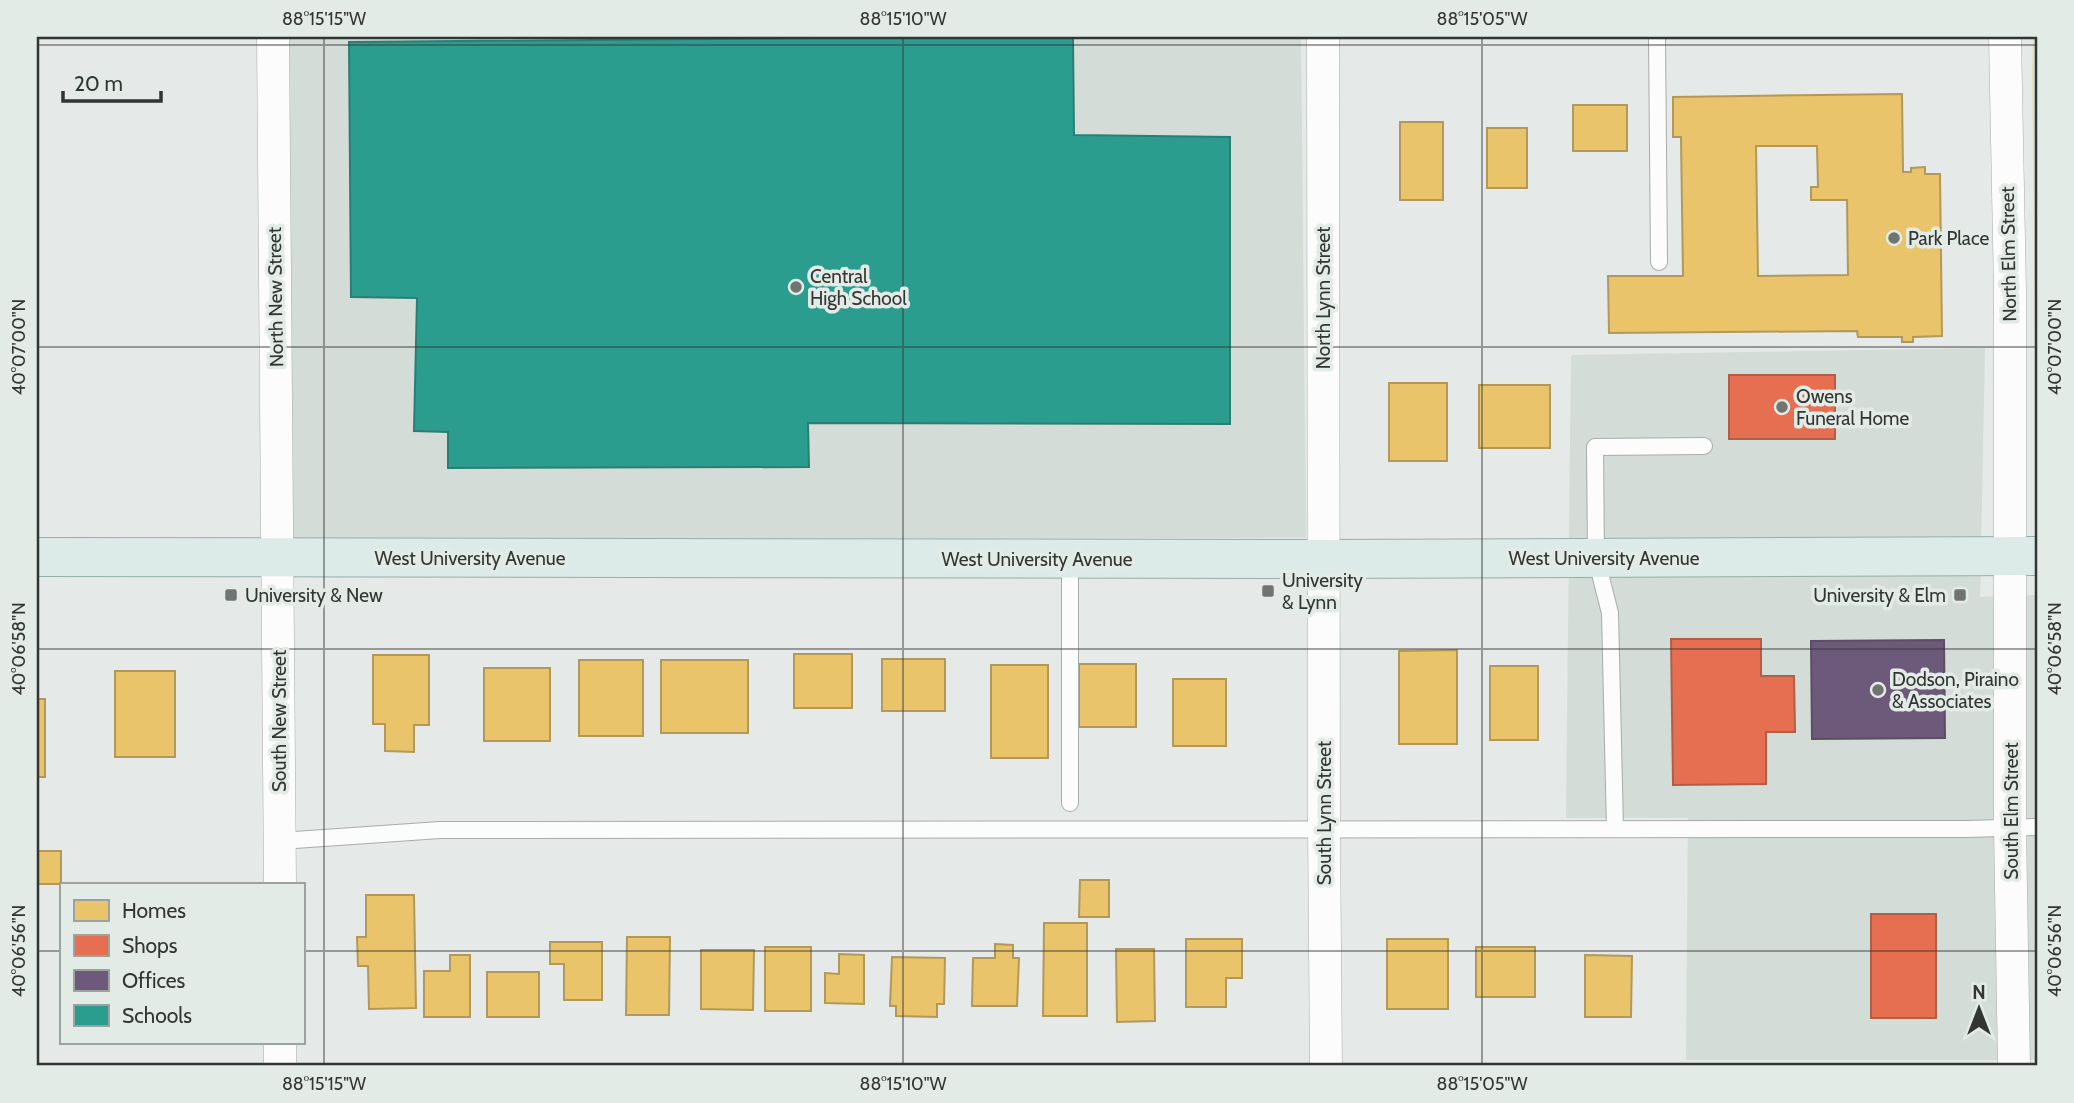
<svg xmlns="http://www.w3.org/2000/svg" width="2074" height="1103" viewBox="0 0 2074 1103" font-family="Cabin,sans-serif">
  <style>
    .built { fill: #d3dcd7 }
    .green { fill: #e0e1c3 }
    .homes { fill: #e9c46a; stroke: #b2995a; stroke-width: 2; fill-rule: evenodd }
    .shops { fill: #e76f51; stroke: #b15e48; stroke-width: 2 }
    .offices { fill: #6d597a; stroke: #5b4e65; stroke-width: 2 }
    .schools { fill: #2a9d8f; stroke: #2c7e73; stroke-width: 2 }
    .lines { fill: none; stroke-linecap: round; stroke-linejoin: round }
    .lane-casing { stroke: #a9acaa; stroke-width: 18 }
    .street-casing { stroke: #a9acaa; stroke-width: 33 }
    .primary-casing { stroke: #97aeaa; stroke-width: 40 }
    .lane { stroke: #fbfcfb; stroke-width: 16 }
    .street { stroke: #fbfcfb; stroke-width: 32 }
    .primary { stroke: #dceae8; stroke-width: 38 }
    .ticks { fill: none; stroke: #323533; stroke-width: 2; stroke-opacity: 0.45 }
    .poi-dot { fill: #717472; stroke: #e3ebe6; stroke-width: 2.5 }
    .labels { text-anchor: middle; stroke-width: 7; stroke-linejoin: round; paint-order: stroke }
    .poi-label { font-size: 19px; fill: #323533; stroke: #e3ebe6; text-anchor: start }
    .street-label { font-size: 19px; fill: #323533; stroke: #e3ebe6 }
    .neatline { fill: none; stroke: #323533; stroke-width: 2.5 }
    .ticks-label { font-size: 18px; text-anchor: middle; fill: #323533 }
  </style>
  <rect width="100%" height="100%" fill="#e5e9e7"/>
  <path class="built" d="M287,37h1014l5,501 -1018,2z
    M1985,348l-5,249 57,-2v465h-351l2,-242h-122l5,-463z"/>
  <path class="green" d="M2033,37h4v468l-5,-437z"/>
  <path class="homes" d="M1902,94l1,78h8v-4l14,-1v7h15l2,162 -29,1v5h-11v-5h-44l-1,-6 -248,2 -1,-57h75l-2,-139h-8v-40zM1756,146h61l1,41h-7v13h36l1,75 -90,1z
    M1573,105h54v46h-54z
    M1400,122h43v78h-43z
    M1487,128h40v60h-40z
    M1389,383h58v78h-58z
    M1479,385h71v63h-71z
    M1457,650v94h-58v-93z
    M794,654h58v54h-58z
    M373,655h56v70h-15v27l-29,-1v-27h-12z
    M882,659h63v52h-63z
    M579,660h64v76h-64z
    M661,660h87v73h-87z
    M1079,664h57v63h-57z
    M991,665h57v93h-57z
    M1490,666h48v74h-48z
    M484,668h66v73h-66z
    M115,671h60v86h-60z
    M1173,679h53v67h-53z
    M37,699h8v78h-8z
    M37,851h24v33h-24z
    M1080,880h29v37h-30z
    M366,895h48l2,113 -47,1 -1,-43h-10l-1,-29h9z
    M1044,923h43v93h-44z
    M627,937h43l-1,78h-43z
    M1186,939h56v39h-16v29h-40z
    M1387,939h61v70h-61z
    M550,942h52v58h-38v-36h-14z
    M995,944l18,1v13h6l-2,48h-45l1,-48h22z
    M765,947h46v64h-46z
    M1476,947h59v50h-59z
    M1116,949h38l1,72 -38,1z
    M701,950h53l-1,60 -52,-1z
    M839,954l25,1v49l-39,-1v-30l14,1z
    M450,955h20v62h-46v-46h26z
    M1585,955l47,1 -1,61h-46z
    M892,957l53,1 -1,46h-7v13l-41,-1v-10h-6z
    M487,972h52v45h-52z"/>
  <path class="shops" d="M1729,375h106v64h-106z
    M1671,639h90v37h33l1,56h-29v52l-93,1z
    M1871,914h65v104h-65z"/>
  <path class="offices" d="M1944,640l1,98 -133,1 -1,-98z"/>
  <path class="schools" d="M815,37h258l1,98 156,2v287l-422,-1 1,44 -361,1v-36l-34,-1 3,-133 -66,-1 -2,-255 466,-4z"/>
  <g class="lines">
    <g class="lane-casing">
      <path id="lane" d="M1657,37l2,225
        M1070,559v244
        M1615,829l-5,-216 -14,-55 -1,-111 109,-1
        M280,841l160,-11 1527,-1 70,-2"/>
    </g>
    <g class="street-casing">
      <path id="street" d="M273,37l7,847
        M1323,37l1,792 2,237
        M2005,37l5,254v537l4,238
        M280,1042v24"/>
    </g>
    <g class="primary-casing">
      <path id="primary" d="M37,557l1287,2 713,-3"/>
    </g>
    <use href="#lane" class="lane"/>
    <use href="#street" class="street"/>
    <use href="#primary" class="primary"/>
  </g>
  <path class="ticks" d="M324,37v1029M903,37v1029M1482,37v1029M37,45h2000M37,347h2000M37,649h2000M37,951h24M303,951h1734"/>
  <g class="poi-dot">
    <circle cx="1894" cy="238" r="7"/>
    <circle cx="796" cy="287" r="7"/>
    <circle cx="1782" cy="407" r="7"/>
    <rect x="1261" y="584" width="14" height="14" rx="3.5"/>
    <rect x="224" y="588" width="14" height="14" rx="3.5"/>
    <rect x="1953" y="588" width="14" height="14" rx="3.5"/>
    <circle cx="1878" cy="690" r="7"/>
  </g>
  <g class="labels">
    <g class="poi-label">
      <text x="1908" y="245">Park Place</text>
      <text x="810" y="283">Central<tspan x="810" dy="22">High School</tspan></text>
      <text x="1796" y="403">Owens<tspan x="1796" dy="22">Funeral Home</tspan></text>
      <text x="1282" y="587">University<tspan x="1282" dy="22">&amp; Lynn</tspan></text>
      <text x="245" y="602">University &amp; New</text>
      <text x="1946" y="602" text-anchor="end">University &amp; Elm</text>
      <text x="1892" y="686">Dodson, Piraino<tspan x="1892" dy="22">&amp; Associates</tspan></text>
    </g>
    <g class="street-label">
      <text transform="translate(2008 254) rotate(-91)" y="7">North Elm Street</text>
      <text transform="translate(275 297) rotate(-91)" y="7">North New Street</text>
      <text transform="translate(1323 298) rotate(-90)" y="7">North Lynn Street</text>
      <text x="470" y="565">West University Avenue</text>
      <text x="1604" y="565">West University Avenue</text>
      <text x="1037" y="566">West University Avenue</text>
      <text transform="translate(279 721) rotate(-90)" y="7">South New Street</text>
      <text transform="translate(2011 811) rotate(-90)" y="7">South Elm Street</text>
      <text transform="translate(1324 813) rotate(-90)" y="7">South Lynn Street</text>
    </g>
  </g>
  <rect width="2074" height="1103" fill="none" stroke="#e3ebe6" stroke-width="77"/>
  <rect x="60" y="883" width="245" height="161" fill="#e3ebe6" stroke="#9ca29e" stroke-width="2"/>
  <rect x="74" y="900" width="35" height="21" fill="#e9c46a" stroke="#9ca29e" stroke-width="2"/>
  <text x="122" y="918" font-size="21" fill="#323533">Homes</text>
  <rect x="74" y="935" width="35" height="21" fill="#e76f51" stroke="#9ca29e" stroke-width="2"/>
  <text x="122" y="953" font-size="21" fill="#323533">Shops</text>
  <rect x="74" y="970" width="35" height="21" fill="#6d597a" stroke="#9ca29e" stroke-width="2"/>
  <text x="122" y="988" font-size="21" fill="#323533">Offices</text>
  <rect x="74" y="1005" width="35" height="21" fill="#2a9d8f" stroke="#9ca29e" stroke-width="2"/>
  <text x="122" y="1023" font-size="21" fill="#323533">Schools</text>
  <g transform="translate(1979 1009)" stroke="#e3ebe6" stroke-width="5" paint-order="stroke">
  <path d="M0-5L12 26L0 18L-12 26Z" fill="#323533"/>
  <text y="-10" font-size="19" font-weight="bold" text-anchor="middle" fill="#323533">N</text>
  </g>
  <path d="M63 91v10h98v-10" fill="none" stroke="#323533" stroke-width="3.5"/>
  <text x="74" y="91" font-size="21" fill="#323533" stroke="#e3ebe6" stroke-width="5" paint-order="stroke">20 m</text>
  <rect x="38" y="38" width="1998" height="1026" class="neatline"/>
  <g class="ticks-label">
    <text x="324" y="25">88°15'15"W</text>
    <text x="903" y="25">88°15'10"W</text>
    <text x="1482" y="25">88°15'05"W</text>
    <text transform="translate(19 347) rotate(-90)" y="6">40°07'00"N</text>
    <text transform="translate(2055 347) rotate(-90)" y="6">40°07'00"N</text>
    <text transform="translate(19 649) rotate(-90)" y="6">40°06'58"N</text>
    <text transform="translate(2055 649) rotate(-90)" y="6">40°06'58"N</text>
    <text transform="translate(19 951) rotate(-90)" y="6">40°06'56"N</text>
    <text transform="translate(2055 951) rotate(-90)" y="6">40°06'56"N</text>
    <text x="324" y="1090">88°15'15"W</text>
    <text x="903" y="1090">88°15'10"W</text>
    <text x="1482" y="1090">88°15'05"W</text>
  </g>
</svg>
